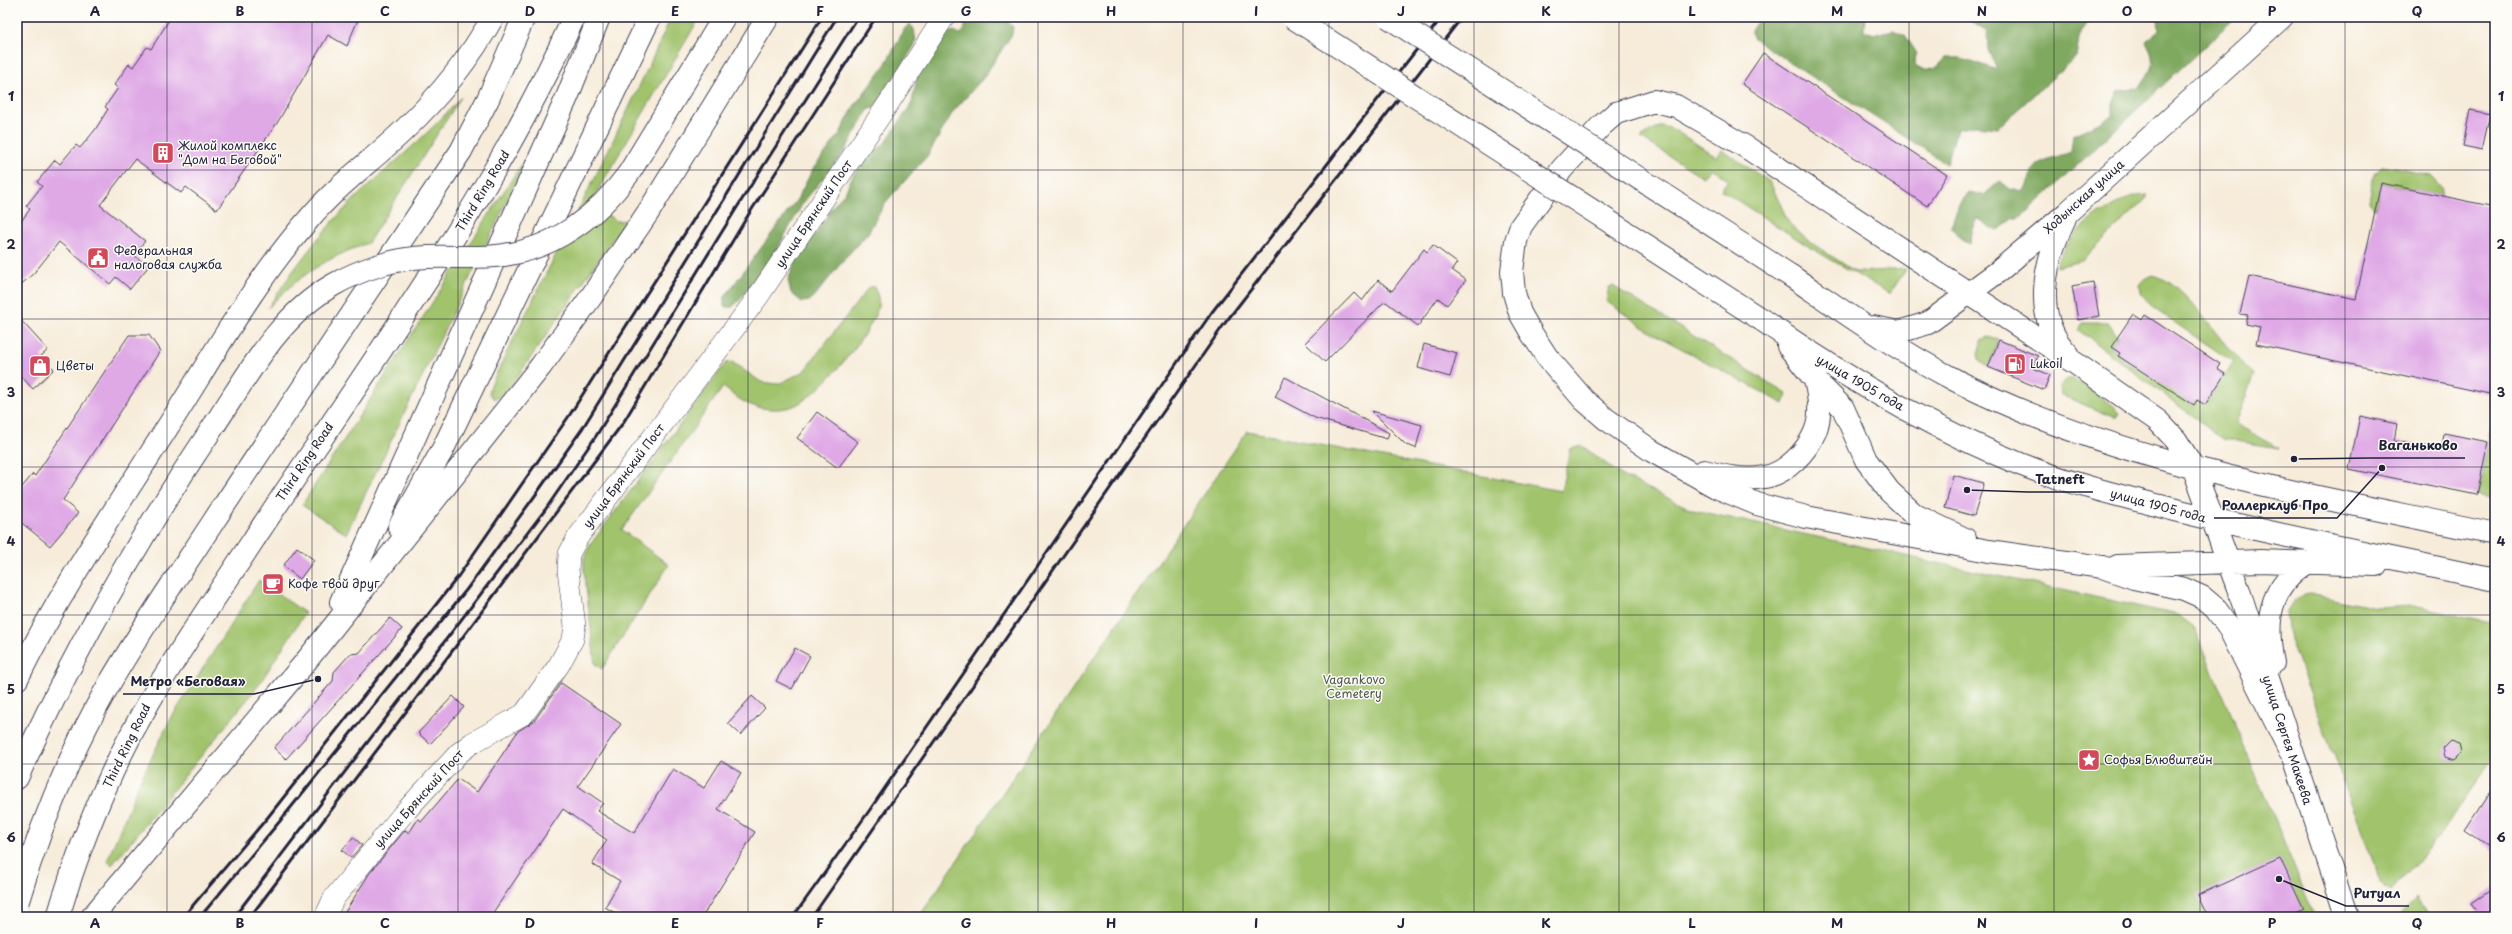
<svg xmlns="http://www.w3.org/2000/svg" width="2512" height="934" viewBox="0 0 2512 934" font-family="'Playpen Sans',sans-serif">
  <style>
    .green { fill: #a0c36c; stroke: #617254 }
    .forest { fill: #80a960; stroke: #51664e }
    .building { fill: #dfa9e6 }
    .lines { fill: none; stroke-linecap: round; stroke-linejoin: round }
    .street-casing { stroke: #424053; stroke-width: 22 }
    .secondary-casing { stroke: #424053; stroke-width: 24 }
    .primary-casing { stroke: #424053; stroke-width: 24 }
    .street { stroke: #fff; stroke-width: 21 }
    .secondary { stroke: #fff; stroke-width: 22 }
    .primary { stroke: #fff; stroke-width: 22 }
    .rail { stroke: #22223b; stroke-width: 3 }
    .secondary-bridge-casing { stroke: #424053; stroke-width: 24; stroke-linecap: butt }
    .primary-bridge-casing { stroke: #424053; stroke-width: 24; stroke-linecap: butt }
    .secondary-bridge { stroke: #fff; stroke-width: 22 }
    .primary-bridge { stroke: #fff; stroke-width: 22 }
    .grid { fill: none; stroke: #22223b; stroke-width: 1; stroke-opacity: 0.55 }
    .labels { text-anchor: middle; stroke-width: 3; stroke-linejoin: round; paint-order: stroke }
    .poi-label { font-size: 12px; fill: #22223b; stroke: #fdfcf7; text-anchor: start }
    .street-label { font-size: 12px; fill: #22223b; stroke: #fdfcf7 }
    .park-label { font-size: 12px; fill: #4e5a4c; stroke: #fdfcf7 }
    .leader { fill: none; stroke: #22223b; stroke-width: 1.5 }
    .callout-dot { fill: #22223b; stroke: #fdfcf7; stroke-width: 1.5 }
    .callout-label { font-size: 13px; text-anchor: middle; font-weight: bold; fill: #22223b; stroke: #fdfcf7; stroke-width: 3; stroke-linejoin: round; paint-order: stroke }
    .neatline { fill: none; stroke: #22223b; stroke-width: 1.5 }
    .grid-label { font-size: 13px; text-anchor: middle; font-weight: bold; fill: #22223b }
  </style>
  <rect width="100%" height="100%" fill="#fdfcf7"/>
  <filter id="ink" filterUnits="userSpaceOnUse"><feTurbulence type="fractalNoise" baseFrequency=".025" numOctaves="2"/><feDisplacementMap in="SourceGraphic" scale="8" xChannelSelector="R" yChannelSelector="G"/><feConvolveMatrix kernelMatrix="1 2 1 2 8 2 1 2 1" color-interpolation-filters="sRGB"/></filter>
  <filter id="wash" filterUnits="userSpaceOnUse"><feTurbulence type="fractalNoise" baseFrequency=".012" numOctaves="4" result="noise"/><feDisplacementMap in="SourceGraphic" scale="16" xChannelSelector="R" yChannelSelector="G"/><feGaussianBlur stdDeviation="0.9" result="paint"/><feColorMatrix in="noise" values="0 0 0 0 0 0 0 0 0 0 0 0 0 0 0 0 0 1.4 0 .05"/><feComposite in="paint" operator="in"/></filter>
  <g filter="url(#wash)">
    <rect width="100%" height="100%" fill="#f7ecda"/>
    <path class="green" d="M671,17h29l-105,178v12l22,14 9,-1 -121,175 -11,4 -5,-6 2,-8c59,-123 125,-243 180,-368z
      M461,97l-93,146c-40,14 -71,34 -100,65 28,-44 60,-85 98,-120 33,-30 66,-57 95,-91z
      M1662,126l11,3 44,28 5,-7 48,32 19,41 18,17 49,32 50,-3 -16,25 -79,-46 -90,-58 7,-10 -17,-12 -8,9 -62,-39 10,-8z
      M521,165l3,1 -178,368 -44,-29z
      M2383,166l47,9 12,13 -1,8 -60,-13 -6,26 -6,-7 5,-28z
      M2147,194v4l-65,63 -26,6c2,-7 5,-15 9,-20 15,-23 55,-51 82,-53z
      M2153,275c35,8 69,75 101,99l-18,50 43,24 -56,-9 -145,-109 5,-7h26l9,14 -7,10 83,57 3,-4 8,5 28,-43 -80,-54 -12,-15 -1,-8 5,-6z
      M1613,286l174,108 -3,10 -135,-73 -43,-30 3,-14z
      M869,287h5c3,5 6,14 4,20 -6,26 -62,93 -87,100 -14,4 -33,2 -45,-4 -8,-4 -16,-11 -23,-16l-101,143 47,35 -67,104 -7,-5 -11,-94v-12l6,-13 136,-182 6,-1 29,20 17,2 25,-12z
      M1988,337l11,3 -11,27 -9,-7 -1,-7 4,-13z
      M2067,379h8l41,29 4,7 -4,3 -55,-23 -1,-8z
      M2492,423l3,1v75l-18,-4z
      M1247,431l314,60 9,-42 12,-3 42,31 69,33 485,105 16,12 121,290h-1396z
      M259,580l46,33 -49,76 -144,176 -5,-4 33,-80 30,-61z
      M2310,594l66,14 36,-2 83,18v130l-53,79 -51,58 -8,-4 -93,-247 -4,-26c6,-11 11,-19 24,-20z
      M2416,898l13,19h-25l-2,-4z"/>
    <path class="forest" d="M967,17c16,0 34,-4 46,10l-1,7 -28,43 -31,35 -25,43 -43,48 -17,30 -22,24 -32,40 -5,4 -7,1 -11,-9 -3,-13 11,-26 22,-27 11,-20 13,-14 8,-18 12,-15 20,-17 19,-28 8,-12 5,-26 12,-24 19,-20 6,-2 6,3 4,-3z
      M1766,17h99l-1,14 11,3 18,-4 12,5 11,17 -1,13 9,5 13,-3 9,-9h16l35,12 -9,-20 -1,-19 -21,-14h126l-12,15 -4,25 -79,71 -21,-2 -19,3 -10,35 -193,-125 -3,-8 5,-8z
      M2158,17h78l-213,199 -10,3 -16,12 -20,-13 -6,14 -1,12 -10,-6 -9,-11 8,-23 9,-12 16,3 16,-14 10,8 13,3c5,-7 7,-18 11,-23 8,-11 25,-12 37,-17l2,-17 40,-19v-13l6,-12 20,-3c14,-20 18,-25 7,-47l13,-10z
      M910,24l4,5 2,14 -40,64 -8,3 -23,41 -42,52 -35,62c-12,8 -20,30 -36,42h-8v-9l74,-100 15,-29 26,-34 16,-30 30,-40 20,-37z"/>
    <g id="blocks">
      <path class="building" d="M171,17h188l-12,29 -19,-11 -49,85 -62,90 -31,-23 -5,6 -46,-34 -35,46 45,36 -11,14 14,12 -18,22 -14,-12 -6,7 -51,-42 -25,31 -17,15v-61l13,-18 -4,-3 16,-20 -5,-4 18,-22 5,4 16,-19 4,3 15,-18 13,-21 -3,-2 13,-19 -4,-3 15,-21 4,3 14,-20 4,2z
        M1763,53l184,122 -20,31 -185,-122z
        M2470,110l20,4 -8,36 -19,-4z
        M2381,183l114,24v188l-239,-51 4,-17 -14,-3 2,-9 -8,-1 9,-38 107,23z
        M1433,245l24,18 -5,7 14,10 -19,25 -9,-7 -20,28 -32,-24 -3,1 -58,59 -20,-19 49,-50 8,8 16,-21 14,11 32,-42 3,3z
        M2093,282l6,34 -21,4 -6,-34z
        M2133,314l9,6 3,-5 75,49 -3,5 8,5 -20,31 -8,-5 -3,5 -76,-49 2,-3 -9,-6z
        M17,316l31,34 -7,6 13,13 -21,20 -16,-17z
        M129,335h20l11,16 -97,149 15,13 -28,33 -33,-27v-26l16,-19 2,2z
        M1999,340l39,16 -5,12 17,7 -6,15 -56,-23z
        M1424,344l33,9 -7,24 -32,-9z
        M1285,377l104,56 -2,6 -72,-21 -40,-21z
        M1372,411l50,14 -6,23 -10,-3z
        M817,412l41,30 -20,26 -41,-30z
        M2360,416l37,8 -3,17 48,8 2,-16 44,9 -11,53 -128,-26z
        M1953,475l31,8 -10,33 -29,-8z
        M297,547l17,13 -14,19 -17,-13z
        M390,618l12,11 -116,130 -12,-11 59,-67 1,-9 16,-18 9,-1z
        M795,648l15,8 -18,33 -16,-8z
        M561,683l60,41 -43,62 25,17 -6,8 37,22 39,-64 31,19 17,-27 20,12 -23,36 37,23 -53,85h-80l-17,-10 15,-26 -28,-17 15,-24 -44,-31 -73,108h-148l27,-43 36,-44 4,3 9,-14 4,2 36,-42 19,13 41,-61 16,-10z
        M453,696l11,11 -34,37 -12,-11z
        M752,696l13,12 -24,27 -13,-12z
        M2450,741l9,3 2,9 -7,7 -9,-3 -2,-9z
        M2495,784v66l-30,-20z
        M353,837l9,8 -11,13 -9,-8z
        M2280,858l24,51 -18,8h-78l-10,-22z
        M2495,887v30h-14l-10,-13z"/>
    </g>
  </g>
  <g filter="url(#ink)">
    <use href="#blocks" fill-opacity="0" stroke="#424053" stroke-width="1"/>
    <g class="lines">
      <g class="street-casing">
        <path id="street" d="M325,917l9,-19 69,-84 56,-61 13,-10 52,-29 35,-49 14,-26 2,-13 -7,-56 1,-16 9,-17 179,-239 133,-197 54,-84"/>
      </g>
      <g class="secondary-casing">
        <path id="secondary" d="M2065,218c-20,43 -34,99 3,136
          M1791,276c53,36 106,74 164,104 165,85 360,115 540,154
          M1762,320c81,56 166,107 258,144 45,18 93,30 140,42 110,29 223,49 335,74
          M1873,327l26,5 29,-9 71,-52 68,-58 215,-196
          M1788,346l27,34 28,28 23,52 23,31 26,24 50,24
          M1704,471c19,5 40,10 60,6 22,-3 43,-26 51,-45 7,-17 4,-35 0,-52
          M399,527l44,-78 207,-432
          M2117,566l143,-5 116,4
          M341,602l227,-507 31,-78
          M2273,663c-8,-41 -5,-76 34,-100
          M17,679c43,-88 98,-169 150,-251 45,-70 86,-145 141,-208 28,-34 64,-59 96,-90 34,-32 66,-72 89,-113
          M2290,751l-62,-125 -13,-18 -13,-11 -18,-8 -50,-11 -32,-11 -113,-16 -183,-34 -49,-13 -41,-17 -64,-36 -46,-32 -22,-19 -37,-43 -15,-23 -12,-21 -6,-20 -2,-22 4,-30 5,-15 41,-57 39,-43 15,-13 38,-12 22,5 70,41 329,216 83,58 18,19 17,27 45,121 109,329
          M17,778c55,-125 122,-241 198,-354
          M92,917l211,-252 238,-299 50,-69 58,-86 119,-194"/>
      </g>
      <g class="primary-casing">
        <path id="primary" d="M219,513l242,-362 27,-52 36,-82
          M256,536c112,-169 234,-334 318,-519"/>
      </g>
      <use href="#street" class="street"/>
      <use href="#secondary" class="secondary"/>
      <use href="#primary" class="primary"/>
      <path class="rail" d="M183,917l85,-100 189,-239 112,-162 253,-399
        M200,917l80,-96 187,-232 67,-92 48,-68 255,-412
        M234,917l311,-407 51,-74 140,-227 122,-192
        M250,917l206,-271 167,-223 124,-206 129,-200
        M793,917l76,-106 343,-499 230,-295
        M812,917l413,-594 237,-306"/>
      <g class="secondary-bridge-casing">
        <path id="secondary-bridge" d="M1292,17l470,303
          M1388,17l403,259
          M215,424c34,-51 64,-108 118,-139 28,-16 63,-27 95,-28 26,-1 51,2 76,-2 52,-7 95,-41 125,-82l95,-156"/>
      </g>
      <g class="primary-bridge-casing">
        <path id="primary-bridge" d="M17,904c22,-76 52,-149 91,-218 34,-59 74,-116 111,-173
          M58,917c22,-74 52,-148 91,-215 33,-57 71,-111 107,-166"/>
      </g>
      <use href="#secondary-bridge" class="secondary-bridge"/>
      <use href="#primary-bridge" class="primary-bridge"/>
    </g>
  </g>
  <path class="grid" d="M167,17v900M312,17v900M458,17v900M603,17v900M748,17v900M893,17v900M1038,17v900M1183,17v900M1329,17v900M1474,17v900M1619,17v900M1764,17v900M1909,17v900M2054,17v900M2200,17v900M2345,17v900M17,170h2478M17,319h2478M17,467h2478M17,615h2478M17,764h2478"/>
  <defs>
    <g id="building-square" transform="scale(1.15)"><rect x="-9" y="-9" width="18" height="18" rx="4" fill="#d1495b" stroke="#fdfcf7"/><path d="M-4-6H4V6H1V3H-1V6H-4ZM-2.5-4.3h1.7v1.8h-1.7ZM.8-4.3h1.7v1.8H.8ZM-2.5-1h1.7V.8h-1.7ZM.8-1h1.7V.8H.8Z" fill="#fff"/></g>
    <g id="civic-square" transform="scale(1.15)"><rect x="-9" y="-9" width="18" height="18" rx="4" fill="#d1495b" stroke="#fdfcf7"/><path d="M-.6-6.5H3V-4.5H.6V-3L4-1V1h2V6H-6V1h2V-1L-.6-3ZM-1.2 2.5V6h2.4V2.5Z" fill="#fff"/></g>
    <g id="fuel-square" transform="scale(1.15)"><rect x="-9" y="-9" width="18" height="18" rx="4" fill="#d1495b" stroke="#fdfcf7"/><path d="M-5.5-6h7V0h2V4h1.3V-2.5L3-4.5l.8-.8L6-3V5H2.5V1h-1V6h-7ZM-4.2-4.7v3.2H.2V-4.7Z" fill="#fff"/></g>
    <g id="shop-square" transform="scale(1.15)"><rect x="-9" y="-9" width="18" height="18" rx="4" fill="#d1495b" stroke="#fdfcf7"/><path d="M-5-2.5h2.3a2.7 3.5 0 0 1 5.4 0H5L5.5 6h-11ZM-1.5-2.5h3a1.5 2.3 0 0 0-3 0Z" fill="#fff"/></g>
    <g id="cafe-square" transform="scale(1.15)"><rect x="-9" y="-9" width="18" height="18" rx="4" fill="#d1495b" stroke="#fdfcf7"/><path d="M-5.5-4.5H6V0H3Q3 3.5 0 3.5H-2.5Q-5.5 3.5-5.5 0ZM3-3.2v2h1.7v-2ZM-6 4.5H4V6H-6Z" fill="#fff"/></g>
    <g id="sight-square" transform="scale(1.15)"><rect x="-9" y="-9" width="18" height="18" rx="4" fill="#d1495b" stroke="#fdfcf7"/><path d="M0-6L1.8-2.2L6-1.7L2.9 1.2L3.7 5.4L0 3.3L-3.7 5.4L-2.9 1.2L-6-1.7L-1.8-2.2Z" fill="#fff"/></g>
  </defs>
  <g fill-rule="evenodd">
    <use href="#building-square" x="163" y="153"/>
    <use href="#civic-square" x="98" y="258"/>
    <use href="#fuel-square" x="2015" y="364"/>
    <use href="#shop-square" x="40" y="366"/>
    <use href="#cafe-square" x="273" y="584"/>
    <use href="#sight-square" x="2089" y="760"/>
  </g>
  <g class="labels">
    <g class="poi-label">
      <text x="178" y="150">Жилой комплекс<tspan x="178" dy="14">"Дом на Беговой"</tspan></text>
      <text x="114" y="255">Федеральная<tspan x="114" dy="14">налоговая служба</tspan></text>
      <text x="2030" y="368">Lukoil</text>
      <text x="56" y="370">Цветы</text>
      <text x="288" y="588">Кофе твой друг</text>
      <text x="2104" y="764">Софья Блювштейн</text>
    </g>
    <g class="street-label">
      <text transform="translate(483 191) rotate(-59)" y="4">Third Ring Road</text>
      <text transform="translate(2084 197) rotate(-42)" y="4">Ходынская улица</text>
      <text transform="translate(814 214) rotate(-56)" y="4">улица Брянский Пост</text>
      <text transform="translate(1860 383) rotate(30)" y="4">улица 1905 года</text>
      <text transform="translate(305 462) rotate(-56)" y="4">Third Ring Road</text>
      <text transform="translate(624 476) rotate(-53)" y="4">улица Брянский Пост</text>
      <text transform="translate(2158 506) rotate(15)" y="4">улица 1905 года</text>
      <text transform="translate(2287 740) rotate(72)" y="4">улица Сергея Макеева</text>
      <text transform="translate(127 746) rotate(-64)" y="4">Third Ring Road</text>
      <text transform="translate(419 799) rotate(-48)" y="4">улица Брянский Пост</text>
    </g>
    <g class="park-label">
      <text x="1354" y="684">Vagankovo<tspan x="1354" dy="14">Cemetery</tspan></text>
    </g>
  </g>
  <path class="leader" d="M2294 459L2370 458H2465M1967 490L2028 492H2093M2382 468L2337 518H2214M318 679L254 694H123M2279 879L2346 906H2409"/>
  <g class="callout-dot">
    <circle cx="2294" cy="459" r="4"/>
    <circle cx="1967" cy="490" r="4"/>
    <circle cx="2382" cy="468" r="4"/>
    <circle cx="318" cy="679" r="4"/>
    <circle cx="2279" cy="879" r="4"/>
  </g>
  <g class="callout-label">
    <text x="2418" y="450">Ваганьково</text>
    <text x="2060" y="484">Tatneft</text>
    <text x="2275" y="510">Роллерклуб Про</text>
    <text x="188" y="686">Метро «Беговая»</text>
    <text x="2377" y="898">Ритуал</text>
  </g>
  <rect width="2512" height="934" fill="none" stroke="#fdfcf7" stroke-width="44"/>
  <rect x="22" y="22" width="2468" height="890" class="neatline"/>
  <g class="grid-label">
    <text x="95" y="16">A</text>
    <text x="240" y="16">B</text>
    <text x="385" y="16">C</text>
    <text x="530" y="16">D</text>
    <text x="675" y="16">E</text>
    <text x="820" y="16">F</text>
    <text x="966" y="16">G</text>
    <text x="1111" y="16">H</text>
    <text x="1256" y="16">I</text>
    <text x="1401" y="16">J</text>
    <text x="1546" y="16">K</text>
    <text x="1692" y="16">L</text>
    <text x="1837" y="16">M</text>
    <text x="1982" y="16">N</text>
    <text x="2127" y="16">O</text>
    <text x="2272" y="16">P</text>
    <text x="2417" y="16">Q</text>
    <text x="11" y="101">1</text>
    <text x="2501" y="101">1</text>
    <text x="11" y="249">2</text>
    <text x="2501" y="249">2</text>
    <text x="11" y="397">3</text>
    <text x="2501" y="397">3</text>
    <text x="11" y="546">4</text>
    <text x="2501" y="546">4</text>
    <text x="11" y="694">5</text>
    <text x="2501" y="694">5</text>
    <text x="11" y="842">6</text>
    <text x="2501" y="842">6</text>
    <text x="95" y="928">A</text>
    <text x="240" y="928">B</text>
    <text x="385" y="928">C</text>
    <text x="530" y="928">D</text>
    <text x="675" y="928">E</text>
    <text x="820" y="928">F</text>
    <text x="966" y="928">G</text>
    <text x="1111" y="928">H</text>
    <text x="1256" y="928">I</text>
    <text x="1401" y="928">J</text>
    <text x="1546" y="928">K</text>
    <text x="1692" y="928">L</text>
    <text x="1837" y="928">M</text>
    <text x="1982" y="928">N</text>
    <text x="2127" y="928">O</text>
    <text x="2272" y="928">P</text>
    <text x="2417" y="928">Q</text>
  </g>
</svg>
